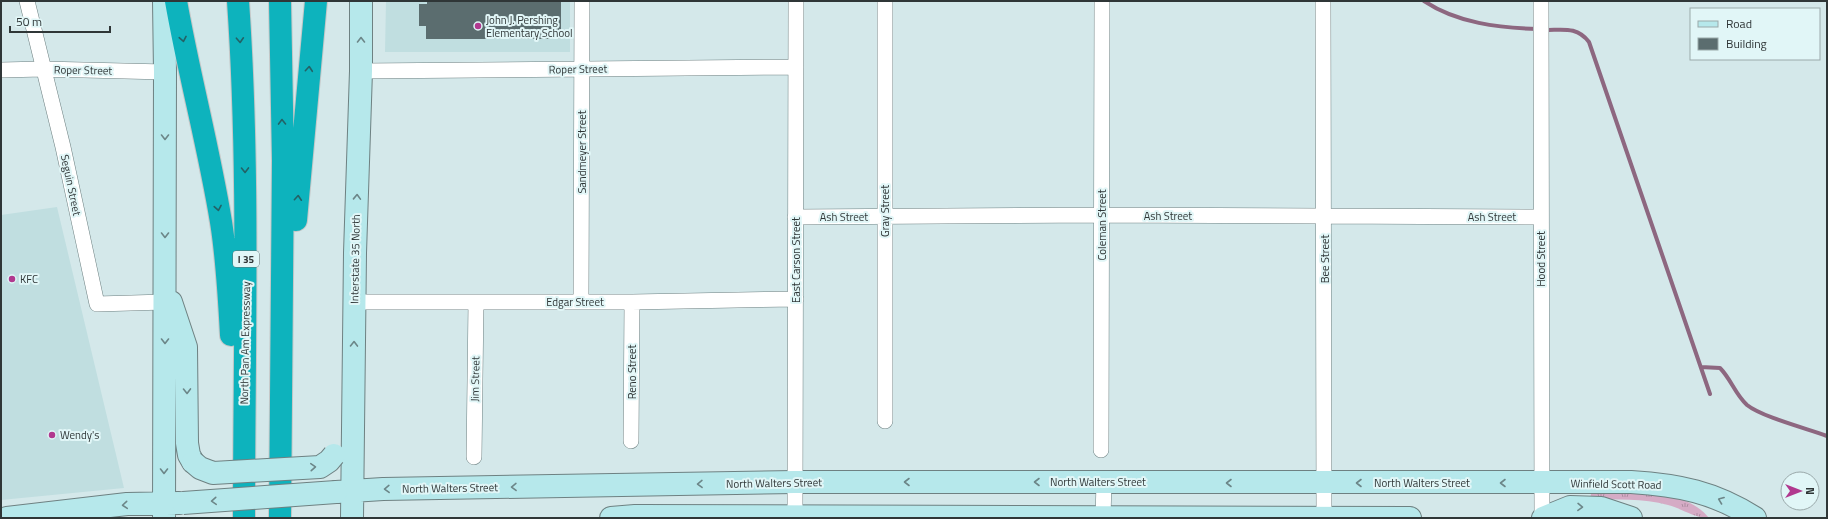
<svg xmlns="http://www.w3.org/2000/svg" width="1828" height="519" viewBox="0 0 1828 519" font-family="'Titillium Web',sans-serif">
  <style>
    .built { fill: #c0dee0 }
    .grass { fill: url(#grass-tufts) }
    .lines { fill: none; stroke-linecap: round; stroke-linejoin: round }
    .stream { stroke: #8d6780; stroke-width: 4 }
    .building { fill: #5b6d6f }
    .street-casing { stroke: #6e8182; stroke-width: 16 }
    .secondary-casing { stroke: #6e8182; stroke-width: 24 }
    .highway-casing { stroke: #c5c7c7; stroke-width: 24 }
    .street { stroke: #fff; stroke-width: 15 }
    .secondary { stroke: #b6e8eb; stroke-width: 22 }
    .highway { stroke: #0db3bd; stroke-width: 22 }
    .secondary-bridge-casing { stroke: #6e8182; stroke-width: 24; stroke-linecap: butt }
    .secondary-bridge { stroke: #b6e8eb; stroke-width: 22 }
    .oneway { stroke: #236266 }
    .oneway2 { stroke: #6c8688 }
    .poi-dot { fill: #b1398f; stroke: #e1f6f7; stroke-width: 1.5 }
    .labels { text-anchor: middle; stroke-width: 4; stroke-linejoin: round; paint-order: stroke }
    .shield { fill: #e1f6f7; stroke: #647071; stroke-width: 1 }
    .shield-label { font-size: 10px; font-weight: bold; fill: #2f3637 }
    .poi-label { font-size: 11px; fill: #2f3637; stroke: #e1f6f7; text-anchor: start }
    .street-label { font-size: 11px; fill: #2f3637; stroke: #e1f6f7 }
  </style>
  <defs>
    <pattern id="grass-tufts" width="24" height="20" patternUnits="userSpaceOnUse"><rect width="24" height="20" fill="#d5abc5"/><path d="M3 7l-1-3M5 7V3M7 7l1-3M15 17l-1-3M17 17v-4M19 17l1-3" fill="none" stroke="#ad8ca1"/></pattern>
  </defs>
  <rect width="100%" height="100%" fill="#d4e8ea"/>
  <path class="built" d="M386,1h184v51h-185z
    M57,207l67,281 -123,12v-285z"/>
  <path class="grass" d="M1591,494c38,0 91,-9 118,24 -15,0 -26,-9 -41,-13 -25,-7 -52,-5 -78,-6z"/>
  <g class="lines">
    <path class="stream" d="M1424,1c33,22 75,27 114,28
      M1545,30c18,0 32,-4 44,12l121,352
      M1701,367l19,1c11,11 15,26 27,37 15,12 61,24 80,31"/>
  </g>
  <path class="building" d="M427,1h134v38h-135v-13h-7v-22h8z"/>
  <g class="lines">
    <g class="street-casing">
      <path id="street" d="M27,1l36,146 34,157 68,-2
        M1323,1l1,517
        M1541,1l1,517
        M1,70l42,-1 122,3
        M361,71l435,-4
        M795,217l307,-2 439,2
        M354,302h278l164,-3
        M581,302l1,-301
        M885,421v-420
        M631,441l1,-139
        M1101,450l1,-449
        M474,457l2,-155
        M795,518l1,-517
        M1103,518l1,-36"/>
    </g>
    <g class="secondary-casing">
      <path id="secondary" d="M164,1l1,71 -1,446
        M171,302l15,45 1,96 2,12 4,7
        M336,492l47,-3 412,-7h836c48,3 83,10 124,36
        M7,518l120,-14 52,-1
        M352,518l3,-265 6,-182v-70
        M611,518l24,-2 775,2
        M1543,518l27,-11 31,1 30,10"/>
    </g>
    <g class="highway-casing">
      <path id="highway" d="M176,1c13,74 33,147 45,221 6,37 8,75 10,113
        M238,1c12,172 6,345 6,517
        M280,1l3,160 -3,357
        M296,220l20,-219"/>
    </g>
    <use href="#street" class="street"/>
    <use href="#secondary" class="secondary"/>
    <use href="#highway" class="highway"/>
    <g class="secondary-bridge-casing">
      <path id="secondary-bridge" d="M193,462l7,6 13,5 107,-6 9,-6 5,-6
        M183,503l153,-11"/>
    </g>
    <use href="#secondary-bridge" class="secondary-bridge"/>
  </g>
  <defs><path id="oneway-chevron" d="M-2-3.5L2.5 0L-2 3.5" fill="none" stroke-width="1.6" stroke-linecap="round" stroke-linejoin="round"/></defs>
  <g class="oneway">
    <use href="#oneway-chevron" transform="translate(183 39) rotate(79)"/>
    <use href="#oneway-chevron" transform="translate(240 40) rotate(87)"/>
    <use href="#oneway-chevron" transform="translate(309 69) rotate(-85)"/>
    <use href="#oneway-chevron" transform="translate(282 122) rotate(-91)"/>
    <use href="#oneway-chevron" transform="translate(245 170) rotate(89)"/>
    <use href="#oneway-chevron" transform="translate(298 198) rotate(-86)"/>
    <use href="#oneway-chevron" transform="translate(218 208) rotate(80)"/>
  </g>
  <g class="oneway2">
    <use href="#oneway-chevron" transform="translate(361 40) rotate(-90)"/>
    <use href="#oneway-chevron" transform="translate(165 137) rotate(90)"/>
    <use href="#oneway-chevron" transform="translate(357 197) rotate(-88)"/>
    <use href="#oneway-chevron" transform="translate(165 235) rotate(90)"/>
    <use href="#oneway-chevron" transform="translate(165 341) rotate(90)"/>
    <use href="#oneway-chevron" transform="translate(354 344) rotate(-89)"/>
    <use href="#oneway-chevron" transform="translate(187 391) rotate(89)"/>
    <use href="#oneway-chevron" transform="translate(313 467) rotate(-4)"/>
    <use href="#oneway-chevron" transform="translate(164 471) rotate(90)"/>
    <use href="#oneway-chevron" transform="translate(907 482) rotate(-180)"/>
    <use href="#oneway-chevron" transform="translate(1037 482) rotate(-180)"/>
    <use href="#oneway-chevron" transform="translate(1229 483) rotate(-180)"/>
    <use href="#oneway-chevron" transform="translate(1359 483) rotate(180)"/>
    <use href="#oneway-chevron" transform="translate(1503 483) rotate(180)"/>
    <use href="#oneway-chevron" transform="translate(700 484) rotate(179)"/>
    <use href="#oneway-chevron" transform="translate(514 487) rotate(179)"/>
    <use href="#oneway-chevron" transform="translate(387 489) rotate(178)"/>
    <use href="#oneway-chevron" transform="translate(1721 500) rotate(-159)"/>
    <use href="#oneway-chevron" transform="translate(214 501) rotate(176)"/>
    <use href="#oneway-chevron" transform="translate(125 505) rotate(175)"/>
    <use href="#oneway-chevron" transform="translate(1580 507) rotate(1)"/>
  </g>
  <g class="poi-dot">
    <circle cx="478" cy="26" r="4"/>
    <circle cx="12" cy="279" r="4"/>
    <circle cx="52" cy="435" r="4"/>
  </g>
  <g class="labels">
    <rect class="shield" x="233" y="251" width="26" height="16" rx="3"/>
    <g class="shield-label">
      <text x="246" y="263">I 35</text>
    </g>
    <g class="poi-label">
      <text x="486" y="24">John J. Pershing<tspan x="486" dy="13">Elementary School</tspan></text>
      <text x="20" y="283">KFC</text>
      <text x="60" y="439">Wendy's</text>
    </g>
    <g class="street-label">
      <text transform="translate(578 69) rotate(-1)" y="4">Roper Street</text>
      <text transform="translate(83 70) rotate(1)" y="4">Roper Street</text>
      <text transform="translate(582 152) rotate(-90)" y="4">Sandmeyer Street</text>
      <text transform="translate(71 185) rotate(78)" y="4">Seguin Street</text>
      <text transform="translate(885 211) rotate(-90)" y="4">Gray Street</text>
      <text x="1168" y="220">Ash Street</text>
      <text x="844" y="221">Ash Street</text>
      <text x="1492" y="221">Ash Street</text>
      <text transform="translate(1102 225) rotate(-90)" y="4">Coleman Street</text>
      <text transform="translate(355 259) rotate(-89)" y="4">Interstate 35 North</text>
      <text transform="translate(1325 259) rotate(-90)" y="4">Bee Street</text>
      <text transform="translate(1541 259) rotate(-90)" y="4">Hood Street</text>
      <text transform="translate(796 260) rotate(-90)" y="4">East Carson Street</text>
      <text x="575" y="306">Edgar Street</text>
      <text transform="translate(245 343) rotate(-89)" y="4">North Pan Am Expressway</text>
      <text transform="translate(632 372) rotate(-90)" y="4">Reno Street</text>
      <text transform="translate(475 379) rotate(-89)" y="4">Jim Street</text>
      <text x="1098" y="486">North Walters Street</text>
      <text transform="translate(774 483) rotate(-1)" y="4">North Walters Street</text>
      <text x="1422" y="487">North Walters Street</text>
      <text transform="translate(1616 484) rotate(1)" y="4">Winfield Scott Road</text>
      <text transform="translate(450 488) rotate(-1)" y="4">North Walters Street</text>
    </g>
  </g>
  <rect width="1828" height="519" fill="none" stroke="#2f3637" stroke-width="4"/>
  <rect x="1690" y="8" width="130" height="52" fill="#e1f6f7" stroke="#9aa9aa"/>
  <rect x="1698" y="21" width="20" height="6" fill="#b6e8eb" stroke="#9aa9aa"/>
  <text x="1726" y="28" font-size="12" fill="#2f3637">Road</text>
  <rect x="1698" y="38" width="20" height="12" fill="#5b6d6f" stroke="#9aa9aa"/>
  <text x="1726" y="48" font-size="12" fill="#2f3637">Building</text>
  <g transform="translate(1800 491) rotate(90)"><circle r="19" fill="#e1f6f7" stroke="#9aa9aa"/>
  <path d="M0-3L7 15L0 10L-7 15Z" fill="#b1398f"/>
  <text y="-6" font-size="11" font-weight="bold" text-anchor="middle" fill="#2f3637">N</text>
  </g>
  <path d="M10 26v6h100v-6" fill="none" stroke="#2f3637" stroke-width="2"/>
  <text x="16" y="26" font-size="12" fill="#2f3637" stroke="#e1f6f7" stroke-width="3" paint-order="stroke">50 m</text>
</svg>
